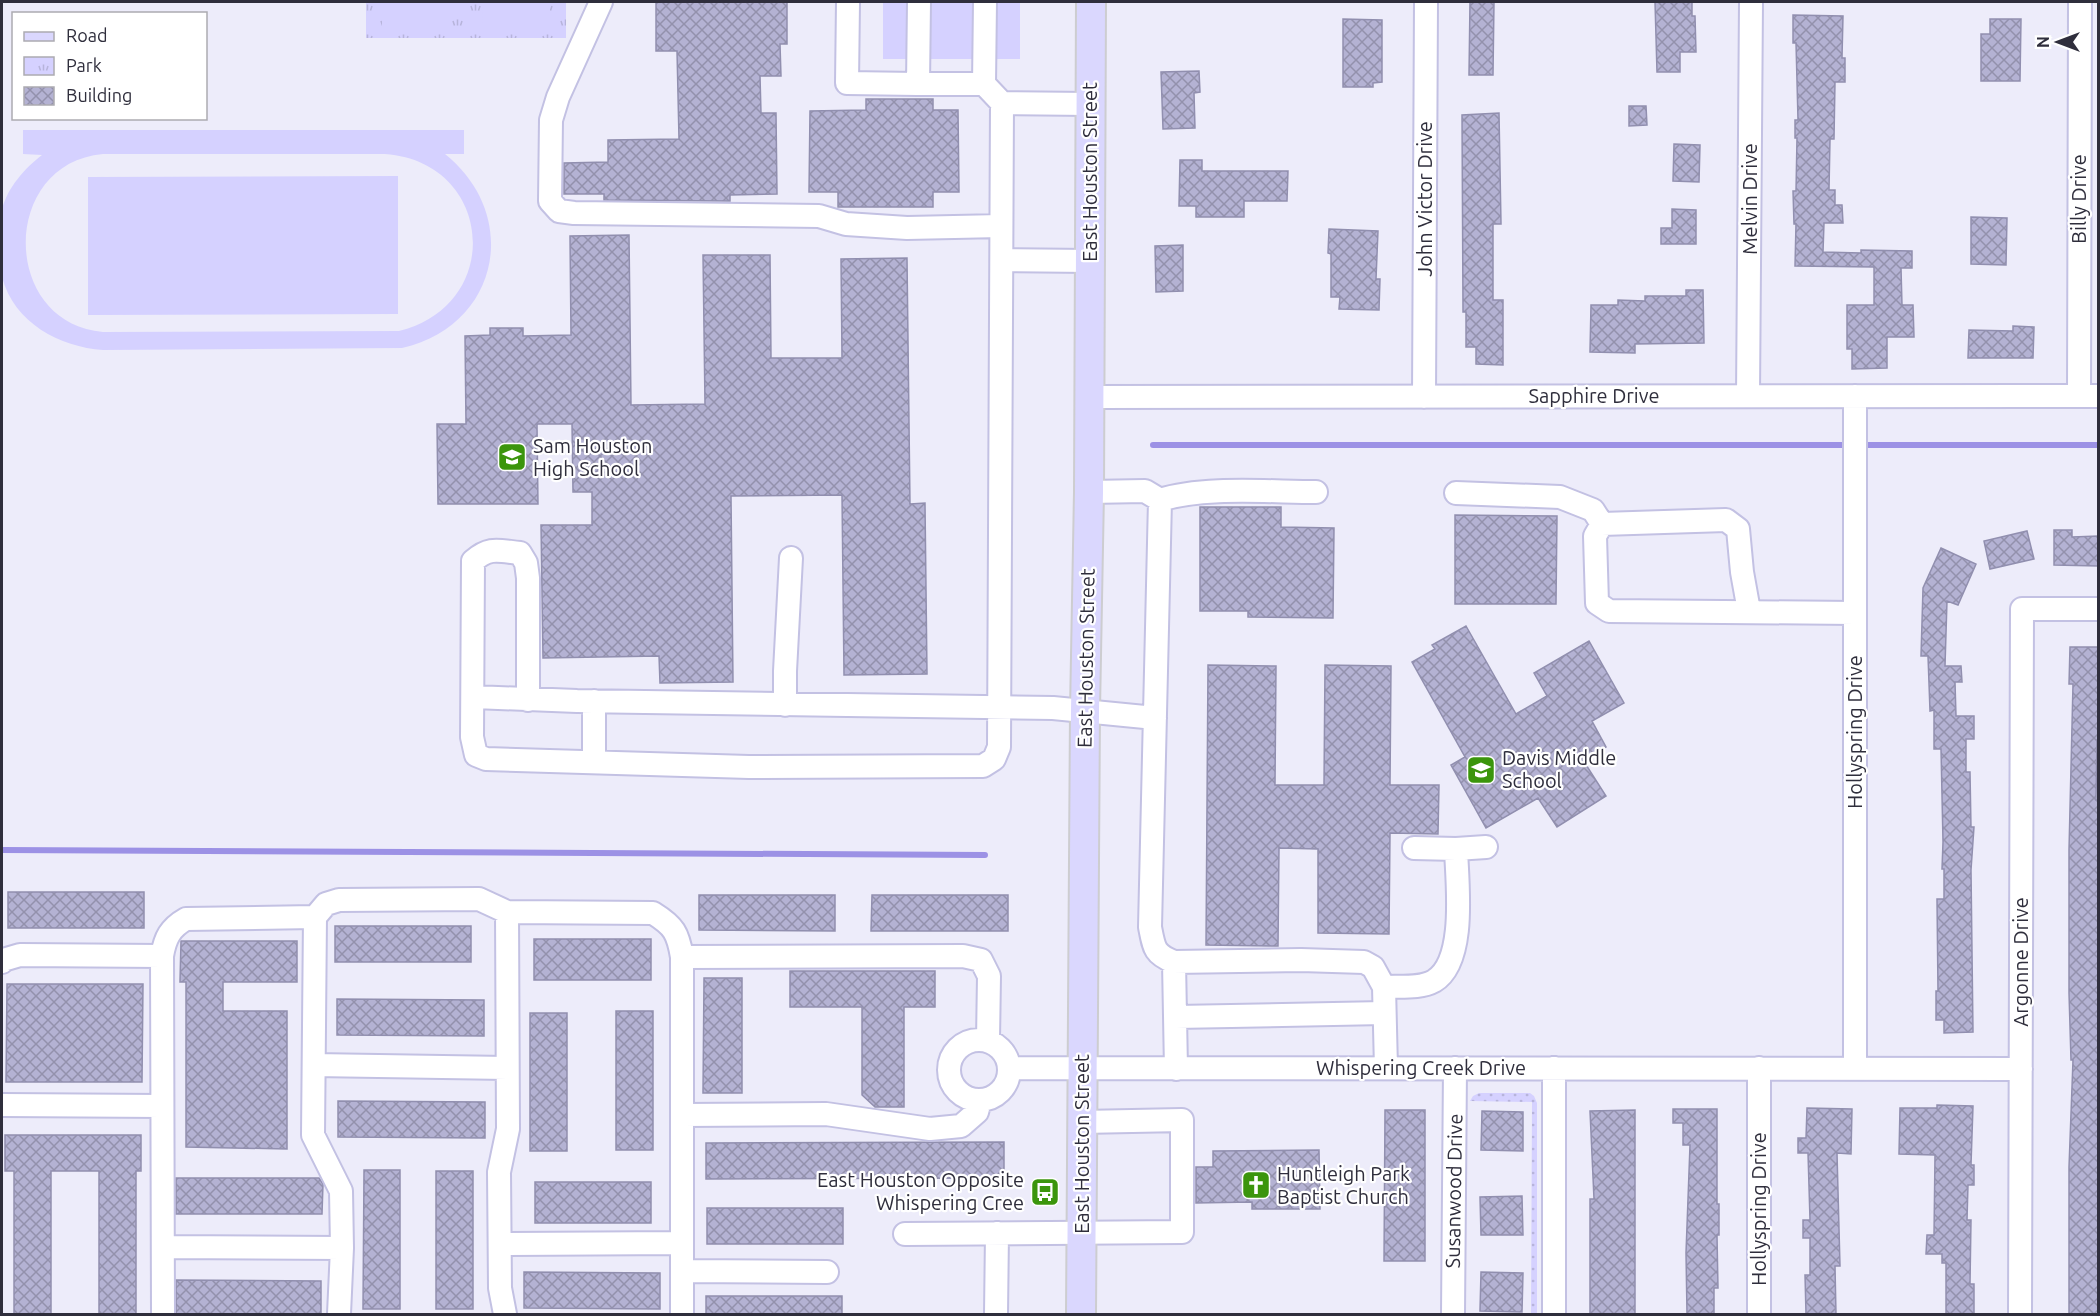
<svg xmlns="http://www.w3.org/2000/svg" width="2100" height="1316" viewBox="0 0 2100 1316" font-family="Ubuntu,sans-serif">
  <style>
    .grass { fill: url(#grass-dots) }
    .park { fill: url(#park-tufts) }
    .pitch { fill: #d5d1ff; fill-rule: evenodd }
    .lines { fill: none; stroke-linecap: round; stroke-linejoin: round }
    .stream { stroke: #9c91e5; stroke-width: 6 }
    .building { fill: url(#building-cross-hatch); stroke: #918faf; stroke-width: 1.5 }
    .minor-casing { stroke: #c3c1e3; stroke-width: 26 }
    .major-casing { stroke: #cdcdd0; stroke-width: 32 }
    .minor { stroke: #fff; stroke-width: 22 }
    .major { stroke: #dad7fe; stroke-width: 28 }
    .labels { text-anchor: middle; stroke-width: 4.5; stroke-linejoin: round; paint-order: stroke }
    .street-label { font-size: 20px; fill: #2f2e3c; stroke: #fff }
    .poi-label { font-size: 20px; fill: #2f2e3c; stroke: #fff; text-anchor: start }
  </style>
  <defs>
    <pattern id="grass-dots" width="8" height="8" patternUnits="userSpaceOnUse" patternTransform="scale(1.5)"><rect width="8" height="8" fill="#d5d1ff"/><path d="M2 2h.1M6 6h.1" fill="none" stroke="#b7b4db" stroke-width="1.8" stroke-linecap="round"/></pattern>
    <pattern id="park-tufts" width="24" height="20" patternUnits="userSpaceOnUse" patternTransform="scale(1.5)"><rect width="24" height="20" fill="#d5d1ff"/><path d="M3 7l-1-3M5 7V3M7 7l1-3M15 17l-1-3M17 17v-4M19 17l1-3" fill="none" stroke="#b7b4db"/></pattern>
    <pattern id="building-cross-hatch" width="8" height="8" patternUnits="userSpaceOnUse" patternTransform="scale(1.5)"><rect width="8" height="8" fill="#b4b2d3"/><path d="M0 0l8 8M0 8l8-8" fill="none" stroke="#9391ac"/></pattern>
  </defs>
  <rect width="100%" height="100%" fill="#edecfa"/>
  <path class="grass" d="M1479,1093h51l4,3 3,7v211h-6l1,-212 -62,-1 3,-5z"/>
  <path class="park" d="M366,2h200v36h-200z"/>
  <path class="pitch" d="M382,2h67v26h-67z
    M483,2h67v26h-68z
    M883,2h137v57h-137z
    M23,130h441v24h-19c77,62 54,172 -43,194l-299,2c-43,-3 -89,-27 -101,-73 -2,-11 0,-25 0,-36 0,-10 -2,-23 0,-32 6,-22 23,-41 40,-54l-19,-1zM103,154h282c109,8 120,151 14,177l-296,1c-103,-9 -103,-169 0,-178z
    M398,176v138l-310,1v-138z"/>
  <g class="lines">
    <path class="stream" d="M1153,445h945
      M2,850l983,5"/>
  </g>
  <path class="building" d="M656,2h131v42h-7l1,32h-21l1,37h15l1,81 -47,1v6l-126,-1v-6h-40v-31l44,-1v-22l71,-1 -2,-88h-21z
    M1470,2h24l-1,73h-24z
    M1655,2h37v14h3l1,36h-16v20h-23z
    M1793,15l50,1 -1,42h3v24h-10l-1,57h-4l-1,51h6v15h7l1,18h-19l-1,29 38,1v-3l51,1v17h-11l1,37h11l1,32h-27v31l-35,1v-20h-5v-44h27v-38l-79,-1 1,-42h-2l-1,-33h3l1,-53h-2v-18h3l-2,-77h-3z
    M1343,19l39,1v62l-9,1v4h-30z
    M1990,19h31l-1,62h-39v-47h9z
    M1199,71l1,21 -6,1 1,35 -32,1 -2,-57z
    M866,99h67v11h25l1,82h-26v15h-95v-15h-29l1,-81 56,-1z
    M1629,106h17l1,19 -18,1z
    M1499,113l2,111h-8v76h10v65l-27,-1v-17h-10v-35h-3l-1,-197z
    M1674,144l26,1 -1,37 -26,-1z
    M1180,160h22v11h86l-1,30h-43v16h-48v-11h-17z
    M1672,209l24,1v34h-35v-16h11z
    M1971,217l36,1 -1,47 -35,-1z
    M1329,229l49,2 -2,48h4l-1,31 -40,-1 1,-12h-9v-43l-3,-1z
    M629,235l2,170 74,-1 -2,-149h67l1,103h71l-1,-99 66,-1 3,246 15,-1 2,171 -83,1 -2,-180 -111,1 2,186 -73,1 -1,-27 -116,2 -2,-133h51v-33h-19l-1,-68h-35l1,80h-100l-1,-80h29l-1,-88 25,-1v-7h33v8l48,-1 -1,-99z
    M1183,245v46l-27,1 -1,-46z
    M1686,290h17l1,53 -69,1v9l-45,-1 1,-47h27v-5l27,1v-5h41z
    M2013,326l21,1 -1,31h-65l1,-28 44,1z
    M1200,507h81v20l53,1 -1,90 -85,-1v-6h-48z
    M1455,515l102,1 -1,88h-101z
    M2054,530h18v7l26,-1v30l-44,-1z
    M2027,531l7,28 -44,10 -6,-28z
    M1941,548l35,16 -18,41 -11,-4 -2,65h16l1,16h-7l1,34h18v23h-8v33h4l1,55h3l-3,43 2,162 -29,1v-13h-8v-29h2l-1,-92h7v-30h-2l1,-27 -2,-93h-7v-39l-4,1 -2,-55h-7l2,-68z
    M1466,626l50,88 31,-18 -13,-23 55,-32 35,62 -32,18 14,26 -23,13 23,36 -49,31 -19,-29 -52,30 -35,-63 14,-8 -53,-95 23,-13 -3,-4z
    M2070,647h28v93h-1l-1,60h2v514h-29v-147l4,-107h-2l-2,-67v-143l4,-166h-4z
    M1208,665l68,1 -1,119h49l1,-120 66,1 -1,119h49l-1,49 -48,-1 -1,101 -71,-1v-84l-39,-1 -1,98 -72,-1z
    M8,892h136v36h-136z
    M699,895h136v36l-136,-1z
    M872,895h136v36h-137z
    M335,926h136v36h-136z
    M534,939h117v41h-117z
    M181,941h116v41h-74v29h64v138l-101,-2v-165h-6z
    M790,971h145v36h-31v100h-29l-13,-12v-88h-72z
    M704,978h38v115h-39z
    M7,984h136l-1,98h-136z
    M337,999l147,1v36l-147,-1z
    M616,1011h37v139h-37z
    M530,1013h37v138h-37z
    M338,1101l147,1v36l-147,-1z
    M1937,1105l36,1 -2,59h3v20h-6l-1,35h4l-1,64h4v30h-28v-51h-4v-9h-16l1,-19h7l1,-80 -36,-1 1,-46h37z
    M1807,1108l45,1 -1,45 -14,-1 3,113h-5l1,48h-30l-1,-39h5v-37h-7v-18h7l-2,-67h-10v-15h8z
    M1673,1109h44v95h2v31h-2l1,53h-4v26h-27l-1,-61 4,-108h-7v-22h-10z
    M1385,1110h40v151h-41z
    M1635,1110v204h-45v-115h4l-4,-88z
    M1482,1111l41,1v39l-42,-1z
    M5,1135h136v36h-5v143h-37v-143h-48v143h-37v-143h-9z
    M1004,1142v36l-298,1v-36z
    M1319,1150l1,59h-68v-7l-56,1v-36h17v-16z
    M364,1170h36v139h-37z
    M436,1171h37v138h-37z
    M176,1178h143l4,6 -1,30h-146z
    M535,1182h116v41h-116z
    M1522,1196l1,39h-42l-1,-38z
    M707,1208h136v36h-136z
    M524,1272l136,1v36l-136,-1z
    M1481,1272l42,1 -1,39 -42,-1z
    M176,1280l145,1v33h-145z
    M706,1296h136v18h-136z"/>
  <g class="lines">
    <g class="minor-casing">
      <path id="minor" d="M601,2l-43,95 -7,23 -1,81 9,10 15,2 245,3 27,8 61,4 94,-2
        M848,2l-1,81 71,1
        M919,2l-1,82h66
        M985,2l-1,82 18,19 88,1
        M1002,260l88,1
        M1748,396l3,-394
        M2079,396l1,-394
        M1089,397l1009,-1
        M1424,397l2,-395
        M1089,492l56,-1 15,9 -10,427c4,21 4,27 24,35l127,-2 63,2 9,5 11,20 2,81
        M1456,493l104,4 33,13 9,14
        M1160,500c43,-14 110,-8 156,-8
        M1749,611l-7,-39 -4,-43 -12,-9 -124,4 -7,12 2,67 12,8 246,2
        M474,697l103,4 476,7 102,10
        M528,700v-122l-2,-15 -6,-10c-21,-2 -30,-7 -47,8l-1,176 4,18 10,4 263,8 234,-1 11,-7 5,-12 3,-644
        M594,701v60
        M785,705v-34l6,-113
        M1456,849l30,-2
        M682,957l281,-1 18,4 8,16 -1,64
        M2,962l1,-2 17,-5 142,1
        M1174,962l2,107
        M1384,987c15,-1 36,2 50,-6 33,-20 23,-99 22,-132l-42,-1
        M1176,1017l208,-4
        M949 1070a30 30 0 1 1 60 0a30 30 0 1 1-60 0Z
        M314,1065l193,3
        M1010,1068l1011,1
        M1855,1069v-673
        M2,1105l160,1
        M682,1115l144,-1 104,15 31,-3 16,-14 3,-11
        M905,1234l277,-2v-112l-100,2
        M500,1244l182,-1
        M163,1247l179,1
        M682,1271l145,1
        M163,1314l-1,-358c3,-18 8,-28 24,-37l129,-2
        M339,1314l3,-66 -1,-57 -28,-56 2,-218 11,-13 13,-4 140,-1 28,13 146,1c21,13 25,20 29,44v357
        M505,1314l-5,-26 -1,-116 9,-43 -1,-217
        M996,1314l1,-81
        M1453,1314l2,-246
        M1554,1314v-246
        M1759,1314v-246
        M2020,1314l2,-705h76"/>
    </g>
    <g class="major-casing">
      <path id="major" d="M1081,1314l4,-604 4,-218 2,-490"/>
    </g>
    <use href="#minor" class="minor"/>
    <use href="#major" class="major"/>
  </g>
  <defs>
    <g id="school-square" transform="scale(1.5)"><rect x="-9" y="-9" width="18" height="18" rx="4" fill="#3b950c" stroke="#fff"/><path d="M0-5L7-2L0 1L-7-2ZM-4 1L0 2.5L4 1V4Q0 6-4 4Z" fill="#fff"/></g>
    <g id="church-square" transform="scale(1.5)"><rect x="-9" y="-9" width="18" height="18" rx="4" fill="#3b950c" stroke="#fff"/><path d="M-1.2-6h2.4v3.5h3.3v2.4h-3.3V6h-2.4V-.1h-3.3v-2.4h3.3Z" fill="#fff"/></g>
    <g id="bus-square" transform="scale(1.5)"><rect x="-9" y="-9" width="18" height="18" rx="4" fill="#3b950c" stroke="#fff"/><path d="M-5-6H5V4H4V6H2V4H-2V6H-4V4H-5ZM-3.5-4V0h7V-4ZM-3.5 1.2v1.5H-2V1.2ZM2 1.2v1.5H3.5V1.2Z" fill="#fff"/></g>
  </defs>
  <g fill-rule="evenodd">
    <use href="#school-square" x="512" y="457"/>
    <use href="#school-square" x="1481" y="770"/>
    <use href="#church-square" x="1256" y="1185"/>
    <use href="#bus-square" x="1045" y="1192"/>
  </g>
  <g class="labels">
    <g class="street-label">
      <text transform="translate(1090 172) rotate(-90)" y="7">East Houston Street</text>
      <text transform="translate(1425 199) rotate(-90)" y="7">John Victor Drive</text>
      <text transform="translate(1750 199) rotate(-90)" y="7">Melvin Drive</text>
      <text transform="translate(2079 199) rotate(-90)" y="7">Billy Drive</text>
      <text x="1594" y="403">Sapphire Drive</text>
      <text transform="translate(1086 658) rotate(-89)" y="7">East Houston Street</text>
      <text transform="translate(1855 732) rotate(-90)" y="7">Hollyspring Drive</text>
      <text transform="translate(2021 962) rotate(-90)" y="7">Argonne Drive</text>
      <text x="1421" y="1075">Whispering Creek Drive</text>
      <text transform="translate(1082 1144) rotate(-90)" y="7">East Houston Street</text>
      <text transform="translate(1454 1191) rotate(-89)" y="7">Susanwood Drive</text>
      <text transform="translate(1759 1209) rotate(-90)" y="7">Hollyspring Drive</text>
    </g>
    <g class="poi-label">
      <text x="533" y="453">Sam Houston<tspan x="533" dy="23">High School</tspan></text>
      <text x="1502" y="765">Davis Middle<tspan x="1502" dy="23">School</tspan></text>
      <text x="1277" y="1181">Huntleigh Park<tspan x="1277" dy="23">Baptist Church</tspan></text>
      <text x="1024" y="1187" text-anchor="end">East Houston Opposite<tspan x="1024" dy="23">Whispering Cree</tspan></text>
    </g>
  </g>
  <rect width="2100" height="1316" fill="none" stroke="#2f2e3c" stroke-width="6"/>
  <rect x="12" y="12" width="195" height="108" fill="#ffffff" stroke="#acabb1" stroke-width="1.5"/>
  <rect x="24" y="32" width="30" height="9" fill="#dad7fe" stroke="#acabb1" stroke-width="1.5"/>
  <text x="66" y="42" font-size="18" fill="#2f2e3c">Road</text>
  <rect x="24" y="57" width="30" height="18" fill="url(#park-tufts)" stroke="#acabb1" stroke-width="1.5"/>
  <text x="66" y="72" font-size="18" fill="#2f2e3c">Park</text>
  <rect x="24" y="87" width="30" height="18" fill="url(#building-cross-hatch)" stroke="#acabb1" stroke-width="1.5"/>
  <text x="66" y="102" font-size="18" fill="#2f2e3c">Building</text>
  <g transform="translate(2058 42) rotate(270)" stroke="#ffffff" stroke-width="4.5" paint-order="stroke">
  <path d="M0-4.5L10 22L0 15L-10 22Z" fill="#2f2e3c"/>
  <text y="-9" font-size="16" font-weight="bold" text-anchor="middle" fill="#2f2e3c">N</text>
  </g>
</svg>
